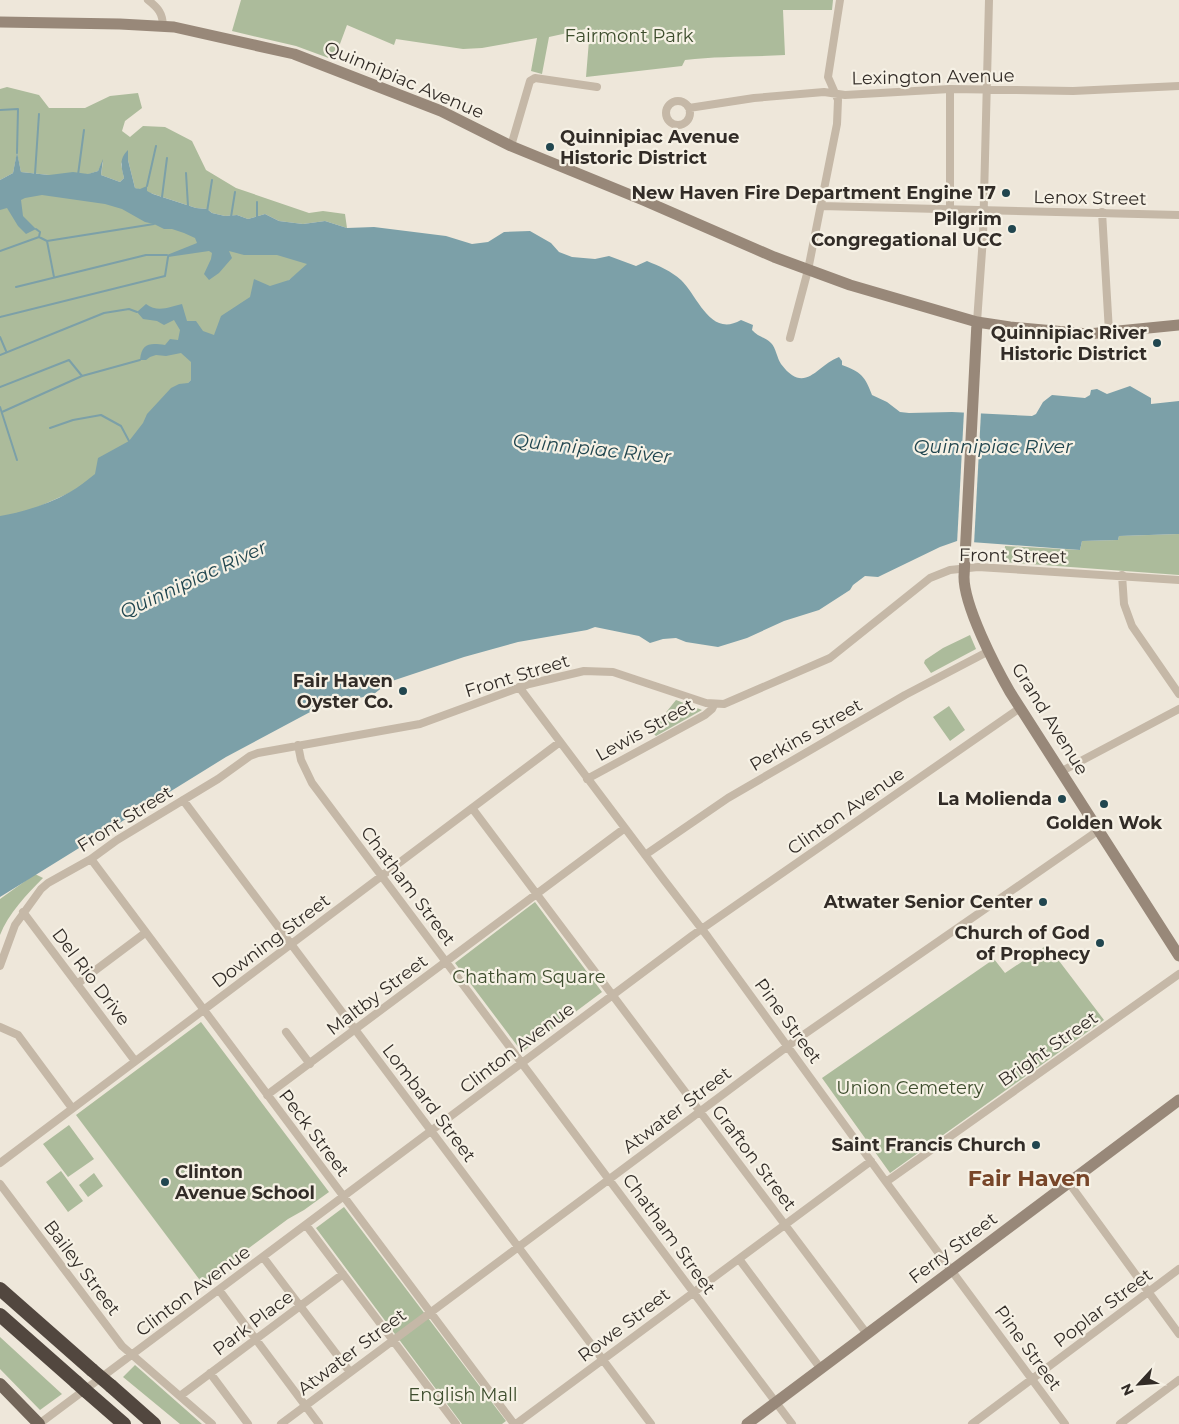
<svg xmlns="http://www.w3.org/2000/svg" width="1179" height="1424" viewBox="0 0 1179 1424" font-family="Montserrat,sans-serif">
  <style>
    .green { fill: #acbb9b }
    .water { fill: #7ca0a8 }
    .pier { fill: #eee7da }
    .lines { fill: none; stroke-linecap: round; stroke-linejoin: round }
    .stream { stroke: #7ca0a8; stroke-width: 2 }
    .minor { stroke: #c5b8a7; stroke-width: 8 }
    .secondary { stroke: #988879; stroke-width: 11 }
    .primary { stroke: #726559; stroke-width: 12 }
    .motorway { stroke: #52473f; stroke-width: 14 }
    .motorway-bridge { stroke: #52473f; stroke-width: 14 }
    .poi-dot { fill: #21464f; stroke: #f6f1e5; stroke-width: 2 }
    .labels { text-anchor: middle; stroke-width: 4.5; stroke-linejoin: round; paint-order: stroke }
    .park-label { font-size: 18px; fill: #3d4d2d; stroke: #f6f1e5 }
    .street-label { font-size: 18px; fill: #322c27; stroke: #f6f1e5 }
    .poi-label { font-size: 18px; font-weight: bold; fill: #322c27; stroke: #f6f1e5; text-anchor: end }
    .water-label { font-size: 19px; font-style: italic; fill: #21464f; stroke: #f6f1e5 }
    .district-label { font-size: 22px; font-weight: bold; fill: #784629; stroke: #f6f1e5 }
  </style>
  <rect width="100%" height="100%" fill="#eee7da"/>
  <path class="green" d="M241,0h592l-1,10h-49l2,45c-34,2 -67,1 -100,5l-3,6 -96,11 4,-49 -41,9 -7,37 -11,-3 6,-33 -55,10 -19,1 -67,-10 -2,6 -47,-20 -13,35 -38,-14 -64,-15z
    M7,87l32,8 10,13h36l25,-12 28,-3 4,15 -17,13 -3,10 8,6 13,-11 22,1 27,14 14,29 30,18 73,25 14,-2 22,3 2,14 -22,-7 -22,3 -24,-3 -14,-7 -17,5 -11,-4 -12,1 -13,-3 -5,-4 -11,-1 -61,-20 -7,-28v-9l-7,13 3,14 -4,4 -19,-7 2,-14 -5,10 -9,3 134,72 94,13 -125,94 1,25 -97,103 -96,43v-332l29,-13 29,-6 -9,2 -28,-3 -4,-19 -4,20 -13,7v-91z
    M1179,534v41l-175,-13 1,-16 75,4 2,-9 36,-1 1,-4z
    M970,635l6,14 -45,24 -7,-10 1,-3 18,-12z
    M676,700l26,10 -46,26 -5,-5z
    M949,706l16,24 -15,11 -17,-24z
    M35,874l8,4c-16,16 -35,36 -43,57v-36z
    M535,902l67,90 -80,60 -67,-89z
    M1047,945l57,75 -214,153 -68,-95 172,-119 11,14z
    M201,1022l128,170 -25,18 -16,9 -86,64 -126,-168z
    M69,1125l25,34 -26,18 -25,-33z
    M61,1171l22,30 -15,11 -22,-30z
    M94,1173l9,13 -15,11 -9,-12z
    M344,1207l162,214 -4,3h-40l-146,-196z
    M0,1337l62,57 -22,16 -40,-41z
    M135,1365l67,59h-22l-57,-47z"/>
  <path class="water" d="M128,150v10l7,28 5,1 7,-3v5l6,3 43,14 11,1 5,4 13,3 12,-1 11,4 17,-5 14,7 24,3 22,-3 22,7 27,-1 72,9 26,8 16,-2 16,-10 26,-1 21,12 8,9 13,5 23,2 14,-3 27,10 11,-5c12,5 24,10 34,19 17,16 29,58 60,40l12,5 -1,5c6,7 13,7 19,13 5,5 6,15 10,21 24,32 36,1 58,-7l3,4v4c19,7 23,11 30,30l15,7 13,10 9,1 43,-1 80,4 4,-2 7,-12 9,-7 33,3 5,-3 1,-5 6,-1 10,5 23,-8 21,12v6l28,-3v133l-60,2 -1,4 -36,1 -2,9 -123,-9 -17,6 -62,30 -13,-1 -12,9 -3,5 -31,20 -35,11 -37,17 -29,9 -32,-5 -10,-4 -13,1 -13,4 -11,-7 -44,-9 -8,3 -69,12 -54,15 -75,25 -15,12 -62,17 -86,46 -226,140v-381c23,-4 49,-12 70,-24 9,-5 17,-12 25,-18l3,-16 31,-17 14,-18 4,-9 24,-26 8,-4 9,-1 3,-3v-18l-10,-9 -15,3 -10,-1 -6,2 -4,3h-6c2,-17 9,-17 25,-15l5,-6 8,1 2,-10 -6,-10 -10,5 -7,-4 -14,-2 -6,-7 9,-8c12,9 23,3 36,0l5,17h9l7,10 11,4 7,-19 29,-19 4,-18 16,7 19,-6 18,-16 -30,-9h-33l-15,-4 3,7 -13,15 -10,7 -5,-6 7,-15 1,-6 -3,-2 -41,6 -1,-2 30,-12 -2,-5 -11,-5 -12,-4h-8l-10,-5 -9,-2 -23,-13 -17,-5 -63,-9 -17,3 -4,2 2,16 13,13 -10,5 -8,-8 -11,-18 -7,2v-30l13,-7 4,-21 4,20 28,3 24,-3 15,2 10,-3 5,-12 -2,16 19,7 4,-4c-3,-12 -5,-19 4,-28z"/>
  <path class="pier" d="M964,411l17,1 -7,133 -17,-1z"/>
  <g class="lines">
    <path class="stream" d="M0,110l18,-1 -1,44
      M186,173l2,33
      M35,174l4,-60
      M78,175l6,-45
      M147,186l9,-40
      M162,197l5,-39
      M257,202v15
      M207,212l5,-32
      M231,217l4,-25
      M36,229l4,3 -1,5 8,4 7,36
      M47,241l107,-17
      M0,251l39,-14
      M16,287l130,-32h21
      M0,317l165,-41 3,-19
      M0,337l6,14
      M0,355l104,-42 25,-4 8,3
      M0,387l69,-27 13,16
      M0,407l17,53
      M2,412l80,-36 58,-16
      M50,428l23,-8 28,-5 20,11 8,15"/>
    <path class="minor" d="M148,0c10,8 15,13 15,27
      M950,89v120
      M666 113a12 12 0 1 1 24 0a12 12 0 1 1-24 0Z
      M689,108l65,-10 70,-6 21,3 105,-6 123,2 106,-5
      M511,146l19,-65 5,-3 62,9
      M821,206l358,9
      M1102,212l7,120
      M977,322l6,-85 6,-237
      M790,338l18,-68 29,-146 1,-24 -10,-23 12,-77
      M1122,575l2,29 8,22 47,68
      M519,687l145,193 44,57 178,245 179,242
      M298,745l3,15 11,23 480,641
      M1062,771l117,-62
      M587,779l118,-64 7,-6 2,-4
      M183,800l468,624
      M472,808l395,526
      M645,855l83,-57 177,-103 84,-44
      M91,859l423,565
      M23,912l112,149
      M0,966l15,-41 26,-36 7,-6 43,-24 26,-19 101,-61 32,-23 8,-3 162,-29 109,-40 55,-13 29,1 93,31 18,1 106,-46 100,-80 20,-8 28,-3 201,13
      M77,984l68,-51
      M0,1027l18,8 54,73
      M286,1032l24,32
      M267,1095l358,-267
      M0,1163l560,-421
      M886,1182l293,-208
      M1069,1183l110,151
      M0,1184l122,162 90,78
      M306,1225l150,199
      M263,1257l87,115
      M739,1259l82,110
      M219,1290l100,134
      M210,1373l38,51
      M180,1396l163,-122
      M39,1424l654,-489 327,-227
      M281,1424l515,-384 303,-210
      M516,1424l355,-263
      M972,1424l207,-155
      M1120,1424l59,-44"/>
    <path class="secondary" d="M0,22l120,2 54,3 120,27 147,57 70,35 132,54 131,57 76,28 127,37 33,5 78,7 91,-9
      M977,322l-13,255c0,29 31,89 46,115l169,264
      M747,1424l432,-324"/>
    <path class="primary" d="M0,1384l39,40"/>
    <path class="motorway" d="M0,1289l92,81
      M0,1315l76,67
      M111,1386l43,38
      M86,1391l38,33"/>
    <path class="motorway-bridge" d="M92,1370l19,16
      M76,1382l10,9"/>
  </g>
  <g class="poi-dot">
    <circle cx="550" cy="147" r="5"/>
    <circle cx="1006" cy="193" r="5"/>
    <circle cx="1012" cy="229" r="5"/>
    <circle cx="1157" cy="343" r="5"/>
    <circle cx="403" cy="691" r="5"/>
    <circle cx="1062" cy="799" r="5"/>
    <circle cx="1104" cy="804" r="5"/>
    <circle cx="1043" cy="902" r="5"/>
    <circle cx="1100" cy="943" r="5"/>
    <circle cx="1036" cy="1145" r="5"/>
    <circle cx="165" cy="1182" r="5"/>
  </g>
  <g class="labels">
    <g class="park-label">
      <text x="629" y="42">Fairmont Park</text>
      <text x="529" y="983">Chatham Square</text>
      <text x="910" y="1094">Union Cemetery</text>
      <text x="463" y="1401">English Mall</text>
    </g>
    <g class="street-label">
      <text transform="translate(933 77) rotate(-1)" y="6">Lexington Avenue</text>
      <text transform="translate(404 80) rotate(23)" y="6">Quinnipiac Avenue</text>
      <text transform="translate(1090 198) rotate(1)" y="6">Lenox Street</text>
      <text transform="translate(1013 556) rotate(1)" y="6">Front Street</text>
      <text transform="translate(517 676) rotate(-17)" y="6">Front Street</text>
      <text transform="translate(1050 719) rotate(58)" y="6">Grand Avenue</text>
      <text transform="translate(645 730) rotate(-29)" y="6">Lewis Street</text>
      <text transform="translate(806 735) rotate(-30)" y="6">Perkins Street</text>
      <text transform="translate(846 811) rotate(-35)" y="6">Clinton Avenue</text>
      <text transform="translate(125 819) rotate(-32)" y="6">Front Street</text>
      <text transform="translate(408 886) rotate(53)" y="6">Chatham Street</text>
      <text transform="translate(271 941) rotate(-37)" y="6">Downing Street</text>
      <text transform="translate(91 977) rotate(53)" y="6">Del Rio Drive</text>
      <text transform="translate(377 995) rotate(-37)" y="6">Maltby Street</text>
      <text transform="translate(788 1021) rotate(54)" y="6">Pine Street</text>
      <text transform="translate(517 1048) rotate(-37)" y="6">Clinton Avenue</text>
      <text transform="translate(1048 1049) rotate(-35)" y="6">Bright Street</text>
      <text transform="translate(429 1103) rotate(53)" y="6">Lombard Street</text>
      <text transform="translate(677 1110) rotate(-37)" y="6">Atwater Street</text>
      <text transform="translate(314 1133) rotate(53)" y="6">Peck Street</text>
      <text transform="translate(754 1158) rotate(53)" y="6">Grafton Street</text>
      <text transform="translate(669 1234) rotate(54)" y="6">Chatham Street</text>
      <text transform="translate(953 1248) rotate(-37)" y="6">Ferry Street</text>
      <text transform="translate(82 1268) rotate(53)" y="6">Bailey Street</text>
      <text transform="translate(193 1291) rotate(-37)" y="6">Clinton Avenue</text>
      <text transform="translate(1103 1308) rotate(-37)" y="6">Poplar Street</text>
      <text transform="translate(253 1323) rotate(-37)" y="6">Park Place</text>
      <text transform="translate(624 1325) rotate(-37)" y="6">Rowe Street</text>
      <text transform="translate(1028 1348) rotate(54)" y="6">Pine Street</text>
      <text transform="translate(352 1352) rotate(-37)" y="6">Atwater Street</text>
    </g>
    <g class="poi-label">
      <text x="560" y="143" text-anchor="start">Quinnipiac Avenue<tspan x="560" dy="21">Historic District</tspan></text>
      <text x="996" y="199">New Haven Fire Department Engine 17</text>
      <text x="1002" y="225">Pilgrim<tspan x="1002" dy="21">Congregational UCC</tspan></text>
      <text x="1147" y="339">Quinnipiac River<tspan x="1147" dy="21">Historic District</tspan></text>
      <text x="393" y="687">Fair Haven<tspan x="393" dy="21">Oyster Co.</tspan></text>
      <text x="1052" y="805">La Molienda</text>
      <text x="1104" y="829" text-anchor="middle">Golden Wok</text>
      <text x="1033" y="908">Atwater Senior Center</text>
      <text x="1090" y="939">Church of God<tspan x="1090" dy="21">of Prophecy</tspan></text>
      <text x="1026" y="1151">Saint Francis Church</text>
      <text x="175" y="1178" text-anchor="start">Clinton<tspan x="175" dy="21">Avenue School</tspan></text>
    </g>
    <g class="water-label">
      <text x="993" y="453">Quinnipiac River</text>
      <text transform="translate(592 448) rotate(6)" y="7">Quinnipiac River</text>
      <text transform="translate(193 579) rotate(-25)" y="7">Quinnipiac River</text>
    </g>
    <g class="district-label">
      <text x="1029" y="1186">Fair Haven</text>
    </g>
  </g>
  <g transform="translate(1139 1384) rotate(244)" stroke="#f6f1e5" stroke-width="4" paint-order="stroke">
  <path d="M0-4L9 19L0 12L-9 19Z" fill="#322c27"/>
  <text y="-8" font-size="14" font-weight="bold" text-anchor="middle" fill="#322c27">N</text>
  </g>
</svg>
